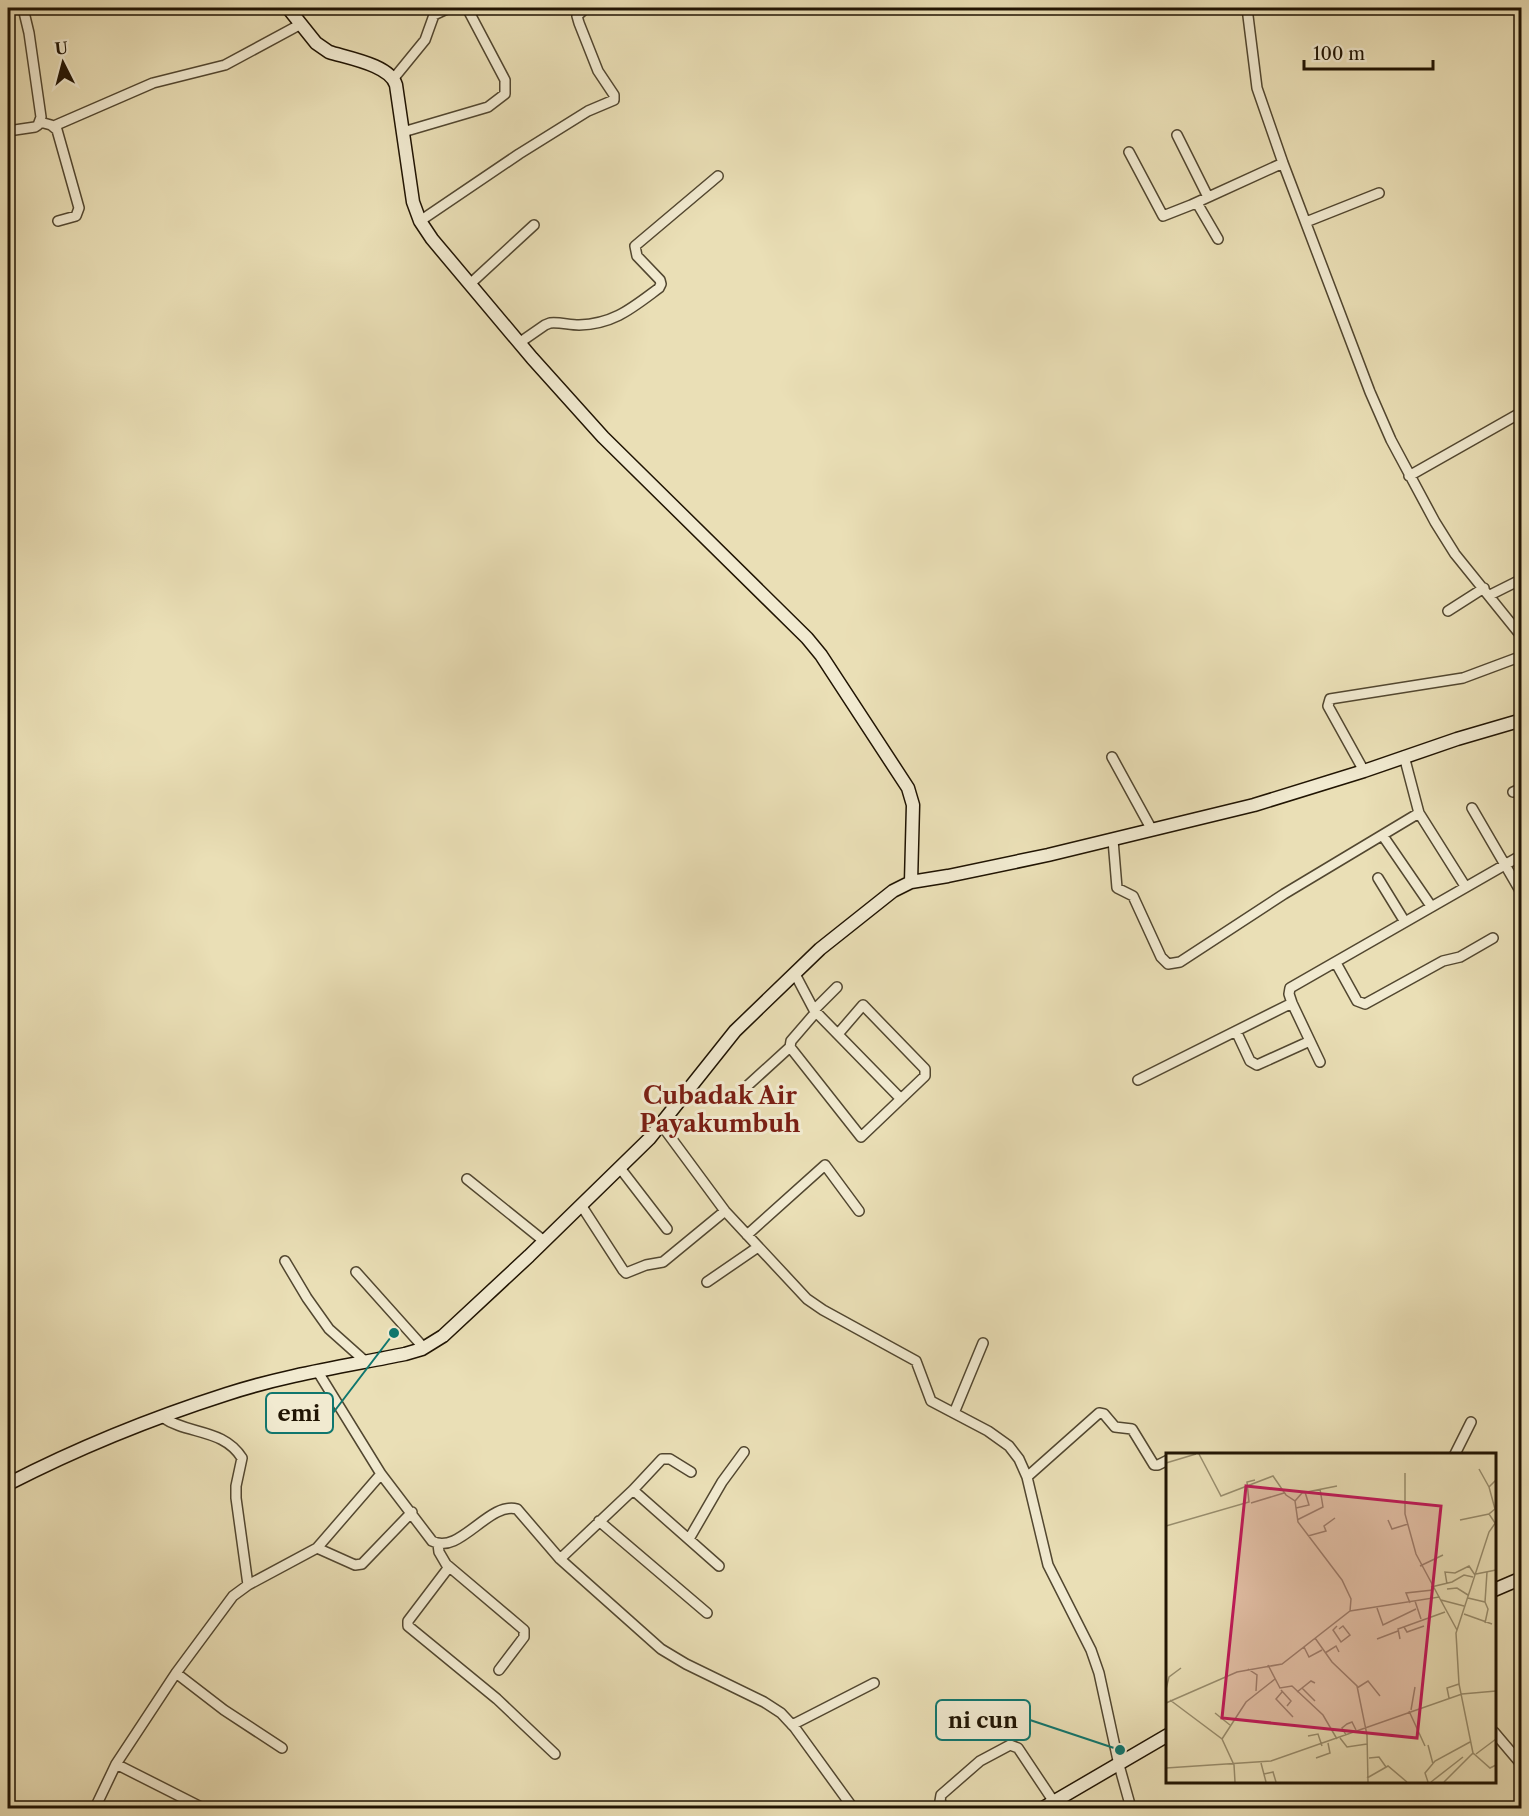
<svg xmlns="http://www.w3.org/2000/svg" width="1529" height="1816" viewBox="0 0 1529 1816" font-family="'Libre Caslon Text',serif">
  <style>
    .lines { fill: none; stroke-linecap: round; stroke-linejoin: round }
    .street-casing { stroke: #524730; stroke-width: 12 }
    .secondary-casing { stroke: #201403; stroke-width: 15 }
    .street { stroke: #f1ead0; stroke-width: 9 }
    .secondary { stroke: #f1ead0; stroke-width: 12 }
    .labels { text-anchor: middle; stroke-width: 6; stroke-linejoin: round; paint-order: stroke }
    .quarter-label { font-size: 24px; font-weight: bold; fill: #7a1f14; stroke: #f1ead0 }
    .inset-road { fill: none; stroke: #998e6e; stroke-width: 1.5 }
    .view { fill: #c2185b; fill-opacity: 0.15; stroke: #c2185b; stroke-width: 3 }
    .inset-edge { fill: none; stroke: #201403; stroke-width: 3 }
    .leader { fill: none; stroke: #0f766e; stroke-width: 2 }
    .callout-dot { fill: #0f766e; stroke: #f1ead0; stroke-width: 2 }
    .callout { fill: #f1ead0; stroke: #0f766e; stroke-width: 2 }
    .callout-label { font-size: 22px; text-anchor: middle; font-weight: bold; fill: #201403 }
  </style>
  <rect width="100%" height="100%" fill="#eadfb6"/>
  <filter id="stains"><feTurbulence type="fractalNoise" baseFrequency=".00333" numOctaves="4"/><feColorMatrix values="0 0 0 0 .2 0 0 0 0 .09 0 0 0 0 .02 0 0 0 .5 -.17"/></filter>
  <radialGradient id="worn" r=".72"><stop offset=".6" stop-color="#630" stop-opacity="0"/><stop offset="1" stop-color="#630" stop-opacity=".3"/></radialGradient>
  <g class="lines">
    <g class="street-casing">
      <path id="street" d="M1247,8l10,80 26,75 87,229 21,48 44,82 20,32 67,83
        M394,78l31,-38 9,-25 15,-7
        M40,122l11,3 6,5 22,78 -3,8 -18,5
        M54,126l99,-43 72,-18 76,-41
        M8,131l27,-4 3,-2 3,-8 -12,-84 -6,-25
        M403,132l85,-25 17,-13v-14l-38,-72
        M1177,135l31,62
        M1129,152l34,64 28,-11 92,-42
        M1197,203l21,36
        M420,221l99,-67 69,-43 26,-11v-5l-16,-24 -19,-48 -2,-7 9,-8
        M1306,222l73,-29
        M470,284l64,-59
        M519,343l26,-18 5,-2c10,-1 19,2 29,2 35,-1 53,-17 80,-37l2,-4 -1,-4 -23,-24 -2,-10 83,-70
        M1409,476l113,-64
        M1490,595l32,-16
        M1448,611l36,-23
        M1404,756l15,57 46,73
        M1112,757l40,73
        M1364,771l-36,-65 2,-7 133,-21 59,-22
        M1513,792l9,-4
        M1472,808l50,86
        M1383,836l48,70
        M1113,840l4,48 16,8 28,61 7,7 12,-2 104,-68 135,-81
        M1378,878l27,44
        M1336,963l21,38 8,3 78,-43 17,-4 33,-19
        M795,974l19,36 87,89
        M814,1010l23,-23
        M816,1012l-25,29 -1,6 71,90 64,-61v-7l-62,-64 -25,29
        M1236,1031l14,30 7,4 53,-24
        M1320,1062l-28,-59 -3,-9 1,-6 232,-133
        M1138,1080l154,-77
        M745,1088l45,-41
        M660,1123l65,88 82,88 16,11 93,51 15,40 57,30 21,15 10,13 8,18 21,88 43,85 8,23 20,92 12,43
        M620,1168l47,61
        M467,1179l77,62
        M581,1205l42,65 3,3 20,-8 17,-3 62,-51
        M747,1235l78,-70 34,46
        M285,1261l22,37 22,31 37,33
        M356,1272l68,76
        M707,1282l51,-35
        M318,1372l63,102 51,67c27,15 57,-40 85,-32l43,50 101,90 25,15 78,38 17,11 14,15 58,80
        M954,1413l29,-70
        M162,1417c26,18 61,11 80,41l-6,28v12l12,87
        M1455,1454l16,-32
        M1027,1477l72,-64 5,1 11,13 17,2 22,36h4l10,-5
        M633,1490l86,76
        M599,1521l108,92
        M689,1539l33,-57 22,-30
        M438,1544l1,8 7,12 78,66v7l-25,33
        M317,1548l38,17 7,-1 50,-52
        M560,1559l73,-69 29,-31h8l21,13
        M449,1567l-41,54v5l89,73 58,55
        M176,1673l48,37 58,38
        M792,1725l82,-42
        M1494,1732l28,33
        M116,1764l87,44
        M95,1808l21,-44 60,-91 57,-77 15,-11 69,-37 64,-74
        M944,1808l-4,-7 1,-6 39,-34 30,-16 8,3 36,54"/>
    </g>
    <g class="secondary-casing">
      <path id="secondary" d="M288,8l28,35 13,9c19,6 61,13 67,33l17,117 7,19 12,18 100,119 71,79 204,201 14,17 87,133 5,17 -2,77
        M8,1484c70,-36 144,-66 219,-90 58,-19 119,-28 178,-40l17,-5 21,-13 86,-80 120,-117 86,-108 85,-82 73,-58 18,-9 37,-6 100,-21 206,-50 110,-34 93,-32 65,-19
        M1494,1590l28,-12
        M1043,1808l125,-73"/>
    </g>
    <use href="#street" class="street"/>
    <use href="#secondary" class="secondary"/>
  </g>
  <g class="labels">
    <g class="quarter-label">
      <text x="720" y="1104">Cubadak Air<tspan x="720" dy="28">Payakumbuh</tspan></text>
    </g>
  </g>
  <g transform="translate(1166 1453)">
    <rect width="330" height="330" fill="#eadfb6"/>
    <path class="inset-road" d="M33,1l22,42 52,-20 13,19 9,6 3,21 44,58 9,19 -1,12M0,10l30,-9M313,16l10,18M239,20v41l11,40 23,43M129,48l7,-8 35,-7M85,50l33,-10M130,55l13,-3 -4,-13M131,67l26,-13 -3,-18M222,67l4,9 16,-5M294,67l29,-6M329,70l-6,-9 6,-5 -6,-22 7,-7M0,73l83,-24 -2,-20 8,-2M142,83l18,-5 -2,-5 11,-8M254,113l23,-11M310,121l20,-4M281,131l-2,-12 10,1 14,-7 6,9M265,134l21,-5 12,-7 9,2M281,136l10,-1 11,7M302,145l17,4 2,-30M275,147l23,6M249,148l6,18M319,149l3,7 -3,14M244,150l-4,-10 27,-3M211,155l6,17 33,-16M298,161l28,10M171,173l-4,4 8,12 9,-7 -7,-9 -4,3M238,174l3,5 17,-6M149,185l17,24 25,24 10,49 1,47M211,186l21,-8M234,186l-2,-10 47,-17M138,194l5,10 13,-7M159,200l11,-7 3,6M102,212l12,23 12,-2 31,29 14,24M82,216l9,6 -1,16M136,235l13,13M191,235l11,-7 12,15M0,236l3,-12 12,-9M115,237l10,11 -4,5M116,239l-6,7 17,18M131,239l14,-11 4,2M283,245l-2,-10 12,-4M4,247l52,39 12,26 1,17M0,250l71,-31 45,-8 68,-53 89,-14 18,33M245,257l4,-23M243,258l16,35M49,260l15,12M180,282l-4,-7 5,-4 5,-2 4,8M142,283l10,-2 4,12M174,285l7,9 20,-3M56,286l24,-37 29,-23M262,292l5,19M307,300l17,15 6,-3M310,301l20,-15M150,305l14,-5 -2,-10M203,305l10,-1 7,10M95,310l5,19M0,315l105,-7 191,-67 34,-3M98,321l9,-2 3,10M201,325l21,-12 19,16M262,329l-3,-9 10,-12 35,-19M265,329l32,-25M278,329l29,-29 -14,-69 -3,-51 33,-101 7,-10"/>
    <path class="view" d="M80,33l195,20 -24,232 -195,-20z"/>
    <rect width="330" height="330" class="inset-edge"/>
  </g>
  <path class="leader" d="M394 1333L333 1413M1120 1750L1030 1720"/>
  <g class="callout-dot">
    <circle cx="394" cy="1333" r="6"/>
    <circle cx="1120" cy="1750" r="6"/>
  </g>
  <g class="callout">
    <rect x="266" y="1393" width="67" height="40" rx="6"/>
    <rect x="936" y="1700" width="94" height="40" rx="6"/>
  </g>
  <g class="callout-label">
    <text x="299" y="1421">emi</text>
    <text x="983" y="1728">ni cun</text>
  </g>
  <rect width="1529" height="1816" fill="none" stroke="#eadfb6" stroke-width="30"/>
  <rect x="9" y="9" width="1511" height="1798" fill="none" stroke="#201403" stroke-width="3"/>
  <rect x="15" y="15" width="1499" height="1786" fill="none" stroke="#201403" stroke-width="1.5"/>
  <g transform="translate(63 63) rotate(354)" stroke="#f1ead0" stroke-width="4.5" paint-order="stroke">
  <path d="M0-4.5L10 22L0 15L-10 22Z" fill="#201403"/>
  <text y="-9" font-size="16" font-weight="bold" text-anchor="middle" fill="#201403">U</text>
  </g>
  <path d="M1304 60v9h129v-9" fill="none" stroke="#201403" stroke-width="3"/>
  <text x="1313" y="60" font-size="18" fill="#201403" stroke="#f1ead0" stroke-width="4.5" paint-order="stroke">100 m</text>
  <rect width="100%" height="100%" filter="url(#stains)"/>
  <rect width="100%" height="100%" fill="url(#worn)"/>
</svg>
